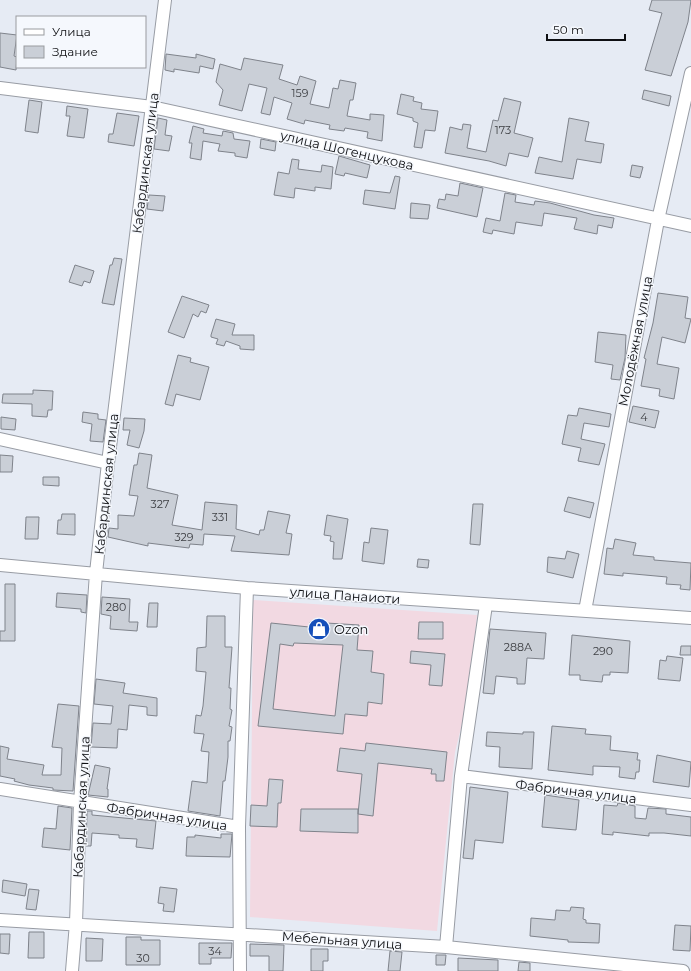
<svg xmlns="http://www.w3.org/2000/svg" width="691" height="971" viewBox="0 0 691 971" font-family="Montserrat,sans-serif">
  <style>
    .industrial { fill: #f2d9e2 }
    .building { fill: #cacfd7; stroke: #7f838b; fill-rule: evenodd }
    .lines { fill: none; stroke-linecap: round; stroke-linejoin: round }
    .minor-casing { stroke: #989ca4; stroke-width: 14 }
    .minor { stroke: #fff; stroke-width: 12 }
    .labels { text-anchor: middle; stroke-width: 3; stroke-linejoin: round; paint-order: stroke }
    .number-label { font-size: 11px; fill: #3d3f43 }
    .street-label { font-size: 13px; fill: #0e0f12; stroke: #f5f8fd }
    .poi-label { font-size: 13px; fill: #0e0f12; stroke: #f5f8fd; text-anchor: start }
  </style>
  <rect width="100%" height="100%" fill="#e6ebf4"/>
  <path class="industrial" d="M253,600l224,15 -10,89 -12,48 -18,179 -187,-14z"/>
  <path class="building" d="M652,0h39l-3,22 -17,54 -26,-6 17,-57 -13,-3z
    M0,33l17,2 -3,21 3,1 -1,13 -16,-3z
    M166,54l30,4v-4l19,5 -2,10 -13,-3 -1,7 -25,-4v3l-9,-2z
    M244,58l39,7 -4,14 18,6 3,-9 16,5 -6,23 19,4 4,-20 5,1 2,-9 16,3 -3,17h-3l-3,16 23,4v-6l14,1 -2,26 -15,-3 1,-6 -23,-4 -1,3 -15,-2 1,-4 -25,-5 -1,4 -17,-5 5,-16 -18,-6 -4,18 -9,-2 6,-25 -18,-4 -7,27 -23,-6 4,-15 -7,-8 4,-18 21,6z
    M644,90l27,6 -2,10 -27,-7z
    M401,94l13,3 -1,4 9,2 -1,6 17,2 -3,20 -10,-1 -3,18 -8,-1 4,-24 -5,-2v-3l-16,-4z
    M504,98l17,4 -7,31 19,5 -5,19 -19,-4 -3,13 -17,-5 -44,-8 5,-26 12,3 1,-6 8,1 -4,23 19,4 7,-32 5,1z
    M29,100l13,2 -4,31 -13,-2z
    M67,106l21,3 -4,29 -17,-2 3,-20h-4z
    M117,113l22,3 -5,30 -26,-4 1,-8h4z
    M158,118l9,2 -2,15 7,1 -3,15 -15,-2z
    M569,118l20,4 -4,19 19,3 -3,19 -24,-4 -4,20 -38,-6 4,-16 23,5z
    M193,126l11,3 -1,4 19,3 1,-5 10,2 1,6 16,2 -3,17 -12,-2v-3l-17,-2 2,-7 -17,-3 -2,19 -11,-2 2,-15h-3z
    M261,139l15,3 -1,9 -15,-3z
    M339,156l31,9 -3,13 -22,-5 -1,3 -9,-2z
    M292,159l7,1 -1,9 23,3 1,-7 11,2 -2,22 -16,-2v4l-20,-3 -1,10 -20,-3 4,-23 11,2z
    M632,165l11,2 -3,11 -10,-2z
    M395,176l5,1 -5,32 -32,-5 2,-14 25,3z
    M460,183l23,5 -6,29 -40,-9 2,-9 6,1 1,-6 12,2z
    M505,193l11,2 -1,7 19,3 1,-4 15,2 44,12 20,3 -2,10 -14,-3 -1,9 -14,-3 -9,-2 3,-11 -33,-5 -2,13 -26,-4 -2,12 -21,-4 -1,4 -9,-2 3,-14 14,3z
    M149,195l16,1 -2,15 -16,-2z
    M411,203l19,2 -2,14 -18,-1z
    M114,258l8,1 -8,46 -12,-2 8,-38h2z
    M75,265l19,6 -4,12 -6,-2 -2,5 -13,-4z
    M658,293l30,4 -3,21 6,1 -6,24 -23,-6 -5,27 22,4 -5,31 -15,-3 1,-7 -19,-3 5,-27 -2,-1 9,-35z
    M182,296l27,9 -3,8 -5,-2 -3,6 -5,-3 -9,24 -16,-6z
    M216,319l19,5 -3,11h22v15l-14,-1v-3l-14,-5 -2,5 -8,-2 2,-5 -7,-2v-2z
    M598,332l28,3 -1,23 -5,22 -9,-1 2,-14 -18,-3z
    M178,355l13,3 -1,4 19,5 -9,33 -24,-6 -3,12 -8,-2z
    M33,390l20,1 -1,19h-4l-1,7 -15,-1v-12l-30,-1 1,-9h30z
    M633,406l26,5 -4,17 -26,-6z
    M579,408l32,6 -2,13 -25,-4 -3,16 24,5 -6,21 -21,-4 3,-13 -19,-4 6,-29 9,1z
    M83,412l15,2v5l8,1 -3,22 -13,-1 2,-17 -10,-2z
    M1,417l15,2 -1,11 -14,-1z
    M124,418l21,1 -1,12 -5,17 -12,-3 3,-15h-7z
    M139,453l13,2 -5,33 31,7 -6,30 30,5 3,-28 32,3 -1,24 23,6 1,-5h4l4,-19 22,4 -4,18 6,1 -3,21 -58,-4 4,-15 -31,-2 -1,11 -13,-1 -1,4 -41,-5v3l-40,-9 1,-9 9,1v-14l16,1 4,-20 -9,-1 5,-30h3z
    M0,455l13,1 -1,16h-12z
    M43,477h16v9l-16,-1z
    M568,497l26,6 -4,15 -26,-7z
    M473,504h10l-3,41 -10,-1z
    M62,514h13v21l-18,-1 1,-14h3z
    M327,515l21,4 -6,40h-9l1,-17 -4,-1 1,-5 -7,-1z
    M26,517h13l-1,22h-13z
    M371,528l17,2 -4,34 -22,-3 2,-19 5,1z
    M615,539l21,4 -3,12 21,2v3l37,3 -1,27 -10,-1 1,-4 -15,-1 1,-7 -44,-4v3l-19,-2 3,-26 6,1z
    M567,551l12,3 -6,24 -26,-6 1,-15 17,2z
    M418,559l11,1 -1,8 -11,-1z
    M5,584h10v57h-15v-10h5z
    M57,593l30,2 -1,18 -5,-1v-3l-25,-2z
    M102,597l28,2 -1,23h9l-1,9 -27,-2 1,-13 -10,-2z
    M149,603h9l-1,24h-10z
    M207,616h18v31h7l-3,41h2l-1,21 2,1 -3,16 3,1 -2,14h-2v16l-3,24h-2l-3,35 -32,-5 4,-30 15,2 2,-31 -8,-1 3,-17 -10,-1 2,-18 5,1 2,-10 3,-34 -10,-1 1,-23 9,-1z
    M310,622l49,3 -2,25 16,1 -2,21 13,2 -2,30 -14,-2 -1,14 -22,-2 -2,20 -85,-8 13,-103 38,4zM294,643l49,2 -8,71 -62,-7 7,-65 13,2z
    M419,622h24v17h-25z
    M490,629l56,4 -2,26 -17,-1 -2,26h-8v-6l-21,-2 -2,18 -11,-1z
    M572,635l58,6 -2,32 -18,-1v3h-7l-1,7 -22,-2v-5h-11z
    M681,646h10v9h-11z
    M411,651l34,3 -3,32 -13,-1 2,-20 -21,-2z
    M667,656l16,2 -3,23 -22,-2 2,-19 6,1z
    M96,679l29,4 -2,10 34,5v18l-10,-1v-8l-18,-2 -2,25 -9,-1 -1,19 -26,-1 2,-24 18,1 2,-18 -19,-2z
    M58,704l21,2 -6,85 -20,-1v-2l-24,-3 -15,-4 1,-2 -15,-3v-30l9,2 -2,11 37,6 -2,10h19l1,-27 -10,-1z
    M552,726l34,3 -1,5 26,2 -1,14 28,3 -1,7h3l-1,12h-3l-1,7 -16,-2 1,-10 -27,-1v9l-45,-5z
    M487,732l36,2v-2h11l-2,37 -33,-2 1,-20 -14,-1z
    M366,743l81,9 -3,29h-8v-7h-5l1,-5 -54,-6 -5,53 -15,-2v19l-58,-2 1,-22h57v5l4,-40 -25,-3 3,-23 25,3z
    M657,755l34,7 -2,25 -36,-5z
    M95,765l15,3 -3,21h1v8l-20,-2z
    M269,779l14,1 -2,23h-3l-1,24 -27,-1 1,-21 16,1z
    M470,787l38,5 -5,51 -28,-3 -2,19 -10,-1z
    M545,795l34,5 -3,30 -34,-3z
    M618,803l17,3v12l11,1 2,-11 18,1v5l25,3v19l-27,-3h-15v3l-36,-4v3l-11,-1 2,-29 13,1z
    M58,806l14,2 -2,42 -28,-3 2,-19 12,1z
    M87,811h5v4l64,6 -3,28 -17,-2 1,-8 -18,-1v-3l-27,-2 -1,13h-5z
    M221,834h11l-2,23 -44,-1 1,-19h8v-2l26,3z
    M3,880l24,4 -2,12 -23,-4z
    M160,887l17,2 -3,23 -11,-1 1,-7 -6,-1z
    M29,889l10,1 -3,20 -10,-1z
    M571,907l13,1 -1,11 3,1v3l14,1 -1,19 -31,-1v-2l-38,-4 1,-18 24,2 1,-10 14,1z
    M675,925l16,1 -1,25 -17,-1z
    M29,932h15v26h-16z
    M0,934h10l-1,20 -9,-1z
    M126,937h15v3h19v25h-34z
    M86,938l17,1 -1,22h-16z
    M199,943h33l-1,15h-20v6h-12z
    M250,944l34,1 -1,26h-14v-15h-19z
    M311,949h17v12h-5v10h-12z
    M390,951l12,1 -2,19h-12z
    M436,955h10l-1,10h-9z
    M458,958l40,2v11h-40z
    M519,962l11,1v8h-12z"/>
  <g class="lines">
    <g class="minor-casing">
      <path id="minor" d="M0,88l152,19 539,119
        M0,439l108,24
        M0,565l247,23 444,30
        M585,611l73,-391 33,-147
        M461,776l230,29
        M0,789l239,38
        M0,920l446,27 237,24
        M446,947l15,-171 25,-171
        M72,971l4,-48 4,-120 16,-230 12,-110 57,-463
        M240,971l-1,-144 8,-239"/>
    </g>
    <use href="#minor" class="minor"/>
  </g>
  <defs>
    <g id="shop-disc" transform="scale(1.15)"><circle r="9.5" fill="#154fba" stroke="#f5f8fd"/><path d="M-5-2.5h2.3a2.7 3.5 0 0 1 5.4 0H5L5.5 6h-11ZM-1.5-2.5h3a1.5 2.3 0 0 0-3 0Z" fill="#fff"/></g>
  </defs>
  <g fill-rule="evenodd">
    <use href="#shop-disc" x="319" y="629"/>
  </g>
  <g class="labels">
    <g class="number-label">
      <text x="300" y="97">159</text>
      <text x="503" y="134">173</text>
      <text x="644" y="421">4</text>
      <text x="160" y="508">327</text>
      <text x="220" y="521">331</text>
      <text x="184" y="541">329</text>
      <text x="116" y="611">280</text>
      <text x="518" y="651">288А</text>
      <text x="603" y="655">290</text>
      <text x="215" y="955">34</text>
      <text x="143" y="962">30</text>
    </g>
    <g class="street-label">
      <text transform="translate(347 150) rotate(13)" y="5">улица Шогенцукова</text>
      <text transform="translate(145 163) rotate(-83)" y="5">Кабардинская улица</text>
      <text transform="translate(635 341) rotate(-79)" y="5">Молодёжная улица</text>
      <text transform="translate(106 484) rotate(-84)" y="5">Кабардинская улица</text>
      <text transform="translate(345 595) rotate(4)" y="5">улица Панаиоти</text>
      <text transform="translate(576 791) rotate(7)" y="5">Фабричная улица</text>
      <text transform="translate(81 807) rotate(-87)" y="5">Кабардинская улица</text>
      <text transform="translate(167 816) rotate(9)" y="5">Фабричная улица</text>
      <text transform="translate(342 940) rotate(4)" y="5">Мебельная улица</text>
    </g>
    <g class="poi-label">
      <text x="334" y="634">Ozon</text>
    </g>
  </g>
  <rect x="16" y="16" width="130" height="52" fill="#f5f8fd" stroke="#999b9f"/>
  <rect x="24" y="29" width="20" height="6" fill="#ffffff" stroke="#999b9f"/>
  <text x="52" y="36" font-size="12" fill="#0e0f12">Улица</text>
  <rect x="24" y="46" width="20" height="12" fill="#cacfd7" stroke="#999b9f"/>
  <text x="52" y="56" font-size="12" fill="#0e0f12">Здание</text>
  <path d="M547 34v6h78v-6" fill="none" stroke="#0e0f12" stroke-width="2"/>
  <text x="553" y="34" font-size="12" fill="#0e0f12" stroke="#f5f8fd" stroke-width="3" paint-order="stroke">50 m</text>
</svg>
